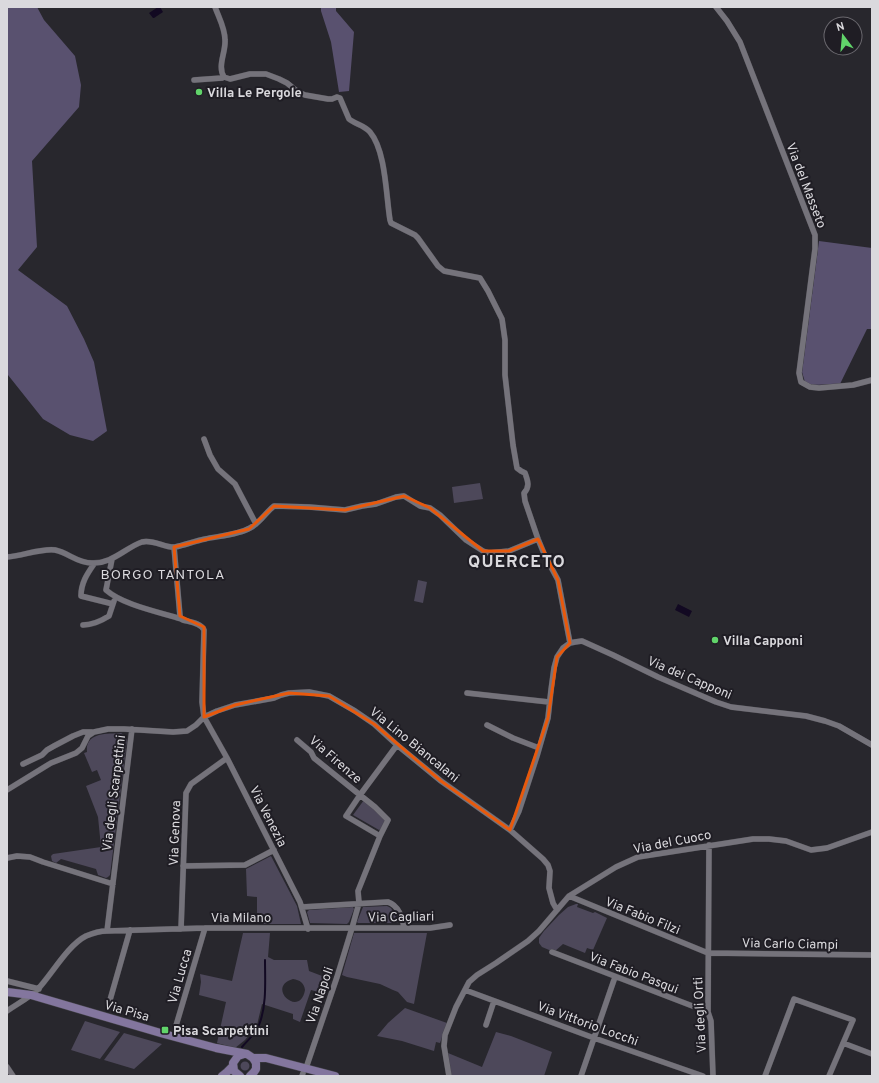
<svg xmlns="http://www.w3.org/2000/svg" width="879" height="1083" viewBox="0 0 879 1083" font-family="Overpass,sans-serif">
  <style>
    .green { fill: #4d485a; fill-rule: evenodd }
    .forest { fill: #59516f }
    .water { fill: #120922 }
    .lines { fill: none; stroke-linecap: round; stroke-linejoin: round }
    .stream { stroke: #120922; stroke-width: 2 }
    .street-casing { stroke: #45444a; stroke-width: 6 }
    .secondary-casing { stroke: #45444a; stroke-width: 9 }
    .street { stroke: #75737b; stroke-width: 5.5 }
    .secondary { stroke: #83769e; stroke-width: 8 }
    .marked { fill: none; stroke: #e8590c; stroke-width: 3; stroke-linejoin: round }
    .poi-dot { fill: #61d46a; stroke: #1f1d24; stroke-width: 1.5 }
    .labels { text-anchor: middle; stroke-width: 4; stroke-linejoin: round; paint-order: stroke }
    .poi-label { font-size: 13px; font-weight: bold; fill: #dad9dd; stroke: #1f1d24; text-anchor: start }
    .street-label { font-size: 13px; fill: #dad9dd; stroke: #1f1d24 }
    .neighbourhood-label { font-size: 14px; letter-spacing: 1px; fill: #dad9dd; stroke: #1f1d24 }
    .district-label { font-size: 17px; font-weight: bold; letter-spacing: 1px; fill: #dad9dd; stroke: #1f1d24 }
  </style>
  <rect width="100%" height="100%" fill="#28272d"/>
  <path class="green" d="M480,483l3,16 -29,4 -2,-16z
    M418,580l9,2 -4,21 -9,-2z
    M121,733l3,2 3,5 -17,135 -2,2 -2,1 -8,-3 -2,-6 -35,-10 -5,4 -4,-2 -1,-5 2,-2 48,-7 -3,-30 -12,-31 15,-6 -4,-10 -5,2 -8,-19 3,-1c-2,-20 20,-18 34,-19z
    M364,800l22,20 -4,9 -3,1 -26,-15z
    M271,856l26,50 4,18h-44v-27l-10,-1 -1,-27z
    M576,904h2l-1,3 16,6 2,-1 12,6 -14,32 -6,-2 -2,5 -22,-9 -9,8 -12,-5 -3,-4v-5l5,-7 15,-16 9,-8z
    M387,906l4,2 7,13 -1,2h-39l-1,-1 6,-15z
    M353,907l1,2 -5,13 -2,2 -37,-1 -3,-11 2,-2z
    M243,933h27l-2,24 6,3h33l2,11 21,8 -5,15 -14,-4 -11,32 -7,-3v-5l-31,-10 -5,21 -12,15 -10,8 -18,-5 9,-41 -27,-7 2,-13 -1,-8 32,7zM293,979c7,1 11,4 12,11 -5,29 -40,-3 -12,-11z
    M354,933h73l-13,71 -7,-2 -9,-10 -5,-2 -13,-6 -33,-7 -5,-2z
    M405,1008l42,15 -7,20 -4,-1 -2,9 -32,-10 -25,-5 11,-13z
    M85,1021l35,11 -20,27 -29,-9z
    M496,1032l15,4 41,16 -8,24h-93l-3,-23 34,14z
    M124,1033l38,11 -28,25 -30,-9z
    M240.5 1066a4.5 4.5 0 1 1 9 0a4.5 4.5 0 1 1-9 0Z"/>
  <path class="forest" d="M7,7h30l7,13 31,36 6,29 -2,22 -47,54 5,86 -19,23 49,36 17,33 10,23 13,69 -14,10 -23,-6 -27,-16 -35,-44 -1,1z
    M321,7h15v4l18,21 -5,59 -10,1 -8,-50 -10,-31z
    M819,241l53,7v81h-5l-27,55 -28,1 -7,-3 -3,-10z"/>
  <path class="water" d="M158,7h2l3,5 -9,6h-1l-4,-5z
    M678,604l14,7 -3,6 -14,-7z"/>
  <g class="lines">
    <path class="stream" d="M242,1047c6,-7 14,-14 17,-22 8,-20 6,-45 6,-65"/>
    <g class="street-casing">
      <path id="street" d="M215,7c4,11 10,21 10,33 1,12 -8,26 -1,37l6,2 20,-5h16l13,5 8,4 11,9 7,3 23,4h4l5,-2 3,1 9,21c6,5 15,6 21,13 16,19 16,64 20,88l1,3 24,12 3,3 20,28 6,5 36,7 8,13 14,28 3,21v35l8,70 4,23 4,3 4,2c3,8 5,14 -1,20l1,8 13,38 7,17 13,24 12,63
        M716,7l11,14 13,21 75,193v14l-16,124 2,9 9,5 9,1 34,-3 19,-5
        M194,80l28,-2 2,-1
        M204,439l6,16 8,14 17,15 21,40
        M174,547l6,69 1,3 2,1c7,2 18,3 21,10l-2,72 2,15 23,41 73,144 8,27
        M7,557c15,-1 35,-9 48,-7 14,3 22,13 37,13 20,1 33,-15 50,-21 11,-3 23,6 33,5 10,-2 20,-6 30,-8 13,-3 33,-4 45,-11 10,-5 16,-16 24,-22l35,1 36,3 17,-4 14,-2 20,-7 8,-1 16,10 10,2 10,7 26,25 17,11 6,2 20,-2 29,-12
        M112,559l-6,31c17,15 53,22 75,29
        M94,564c-7,10 -13,19 -13,32l32,8
        M83,625c10,0 18,-4 26,-9l5,-15
        M467,693l82,9
        M487,725l26,13 26,10
        M297,740l14,12 3,6 46,37 37,-50
        M23,764l19,-9 5,-5 7,-4 19,-10 10,-4h9
        M7,790l44,-27 25,-10 6,-5 6,-12 6,-4 14,-3h16l49,3 14,-1 9,-6 8,-8 13,-6 18,-6 39,-7 7,-3 8,-2 20,-1 20,4 26,15 19,13 23,21 44,36 69,49 33,29 5,6 2,6 -1,17 4,15 4,7
        M510,830l9,-19 18,-55 11,-38 3,-28 3,-22 3,-11 6,-9 7,-5 5,-1 7,-1 31,14 45,22 58,25 15,5 75,9 19,5 14,5 33,19
        M709,845l-1,167 3,9 2,55
        M7,858l10,-2 13,1 13,5 70,22
        M183,866l62,-1 29,-15
        M569,896l139,57 164,2
        M302,907l86,-5c10,3 15,16 16,26
        M181,929l5,-136 5,-9 36,-26
        M107,931l98,-3h225l20,-3
        M552,952l156,60
        M7,981l32,8
        M465,990l129,48 109,38
        M108,1007l22,-77
        M7,1011c10,-7 22,-13 31,-22 14,-15 30,-44 48,-53 7,-3 14,-5 21,-5l25,-202
        M486,1025l8,-24
        M175,1029l30,-101
        M843,1043l29,11
        M7,1067l6,9
        M306,1068l31,-91 15,-49 7,-25 -1,-12 22,-55 8,-16 -13,-13 -15,-12 -14,21 34,20
        M302,1076l1,-3
        M449,1076l-5,-30 1,-11 11,-28 13,-25 8,-7 19,-12 32,-22 11,-10 30,-35 47,-29 22,-10 115,-18h16l17,2 25,9 16,-2 45,-16
        M581,1076l34,-99
        M765,1076l29,-77 59,21 -24,56"/>
    </g>
    <g class="secondary-casing">
      <path id="secondary" d="M7,992l24,3 133,39 52,14 31,6 6,4 3,5v6l-2,3 -4,4
        M253,1058h13l69,18
        M222,1076l5,-4 6,-6
        M240,1076l-6,-5 -1,-8 5,-7 6,-2"/>
    </g>
    <use href="#street" class="street"/>
    <use href="#secondary" class="secondary"/>
  </g>
  <path class="marked" d="M404,496l26,12 53,43h26l29,-12 20,41 12,63 -13,14 -9,61 -38,112 -69,-49 -67,-57 -45,-28 -40,-3 -54,12 -31,12v-90l-24,-11 -6,-69 75,-18 25,-23 71,4z"/>
  <g class="poi-dot">
    <circle cx="199" cy="92" r="4"/>
    <circle cx="715" cy="640" r="4"/>
    <rect x="161" y="1026" width="8" height="8" rx="2"/>
  </g>
  <g class="labels">
    <g class="poi-label">
      <text x="207" y="97">Villa Le Pergole</text>
      <text x="723" y="645">Villa Capponi</text>
      <text x="173" y="1035">Pisa Scarpettini</text>
    </g>
    <g class="street-label">
      <text transform="translate(807 185) rotate(69)" y="5">Via del Masseto</text>
      <text transform="translate(690 677) rotate(23)" y="5">Via dei Capponi</text>
      <text transform="translate(415 744) rotate(39)" y="5">Via Lino Biancalani</text>
      <text transform="translate(336 759) rotate(41)" y="5">Via Firenze</text>
      <text transform="translate(113 793) rotate(-83)" y="5">Via degli Scarpettini</text>
      <text transform="translate(269 816) rotate(63)" y="5">Via Venezia</text>
      <text transform="translate(174 833) rotate(-88)" y="5">Via Genova</text>
      <text transform="translate(672 841) rotate(-11)" y="5">Via del Cuoco</text>
      <text transform="translate(643 915) rotate(22)" y="5">Via Fabio Filzi</text>
      <text transform="translate(401 916) rotate(-1)" y="5">Via Cagliari</text>
      <text x="241" y="922">Via Milano</text>
      <text transform="translate(790 943) rotate(1)" y="5">Via Carlo Ciampi</text>
      <text transform="translate(634 972) rotate(21)" y="5">Via Fabio Pasqui</text>
      <text transform="translate(179 976) rotate(-74)" y="5">Via Lucca</text>
      <text transform="translate(319 995) rotate(-71)" y="5">Via Napoli</text>
      <text transform="translate(127 1010) rotate(16)" y="5">Via Pisa</text>
      <text transform="translate(699 1015) rotate(-93)" y="5">Via degli Orti</text>
      <text transform="translate(588 1023) rotate(20)" y="5">Via Vittorio Locchi</text>
    </g>
    <g class="neighbourhood-label">
      <text x="163" y="579">BORGO TANTOLA</text>
    </g>
    <g class="district-label">
      <text x="517" y="567">QUERCETO</text>
    </g>
  </g>
  <rect width="879" height="1083" fill="none" stroke="#dad9dd" stroke-width="16"/>
  <g transform="translate(843 36) rotate(344)"><circle r="19" fill="#1f1d24" stroke="#6a686e"/>
  <path d="M0-3L7 15L0 10L-7 15Z" fill="#61d46a"/>
  <text y="-6" font-size="11" font-weight="bold" text-anchor="middle" fill="#dad9dd">N</text>
  </g>
</svg>
